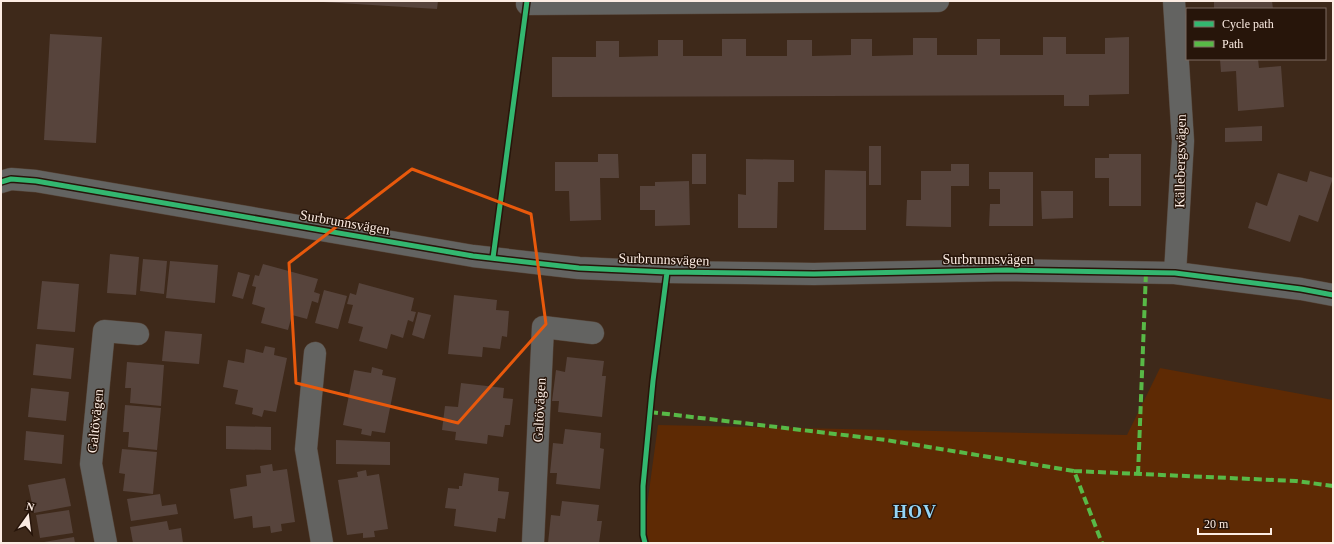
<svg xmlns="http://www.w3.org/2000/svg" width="1334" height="544" viewBox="0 0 1334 544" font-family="Georgia,serif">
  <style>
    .green { fill: #5e2a04 }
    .building { fill: #57443c }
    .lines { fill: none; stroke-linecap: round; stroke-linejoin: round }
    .minor-casing { stroke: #564539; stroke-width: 23 }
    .minor { stroke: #636361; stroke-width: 22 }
    .quiet { stroke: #58b947; stroke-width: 4; stroke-dasharray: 8 4; stroke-linecap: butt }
    .cycleway-casing { stroke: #27150a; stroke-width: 8 }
    .cycleway { stroke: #33b770; stroke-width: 5 }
    .marked { fill: none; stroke: #e8590c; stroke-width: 3; stroke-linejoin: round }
    .labels { text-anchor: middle; stroke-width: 3; stroke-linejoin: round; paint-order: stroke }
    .street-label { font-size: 14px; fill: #fcece3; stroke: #27150a }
    .district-label { font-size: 18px; font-weight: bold; letter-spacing: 1px; fill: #94d5f6; stroke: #27150a }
  </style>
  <rect width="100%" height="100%" fill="#3e291a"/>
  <path class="green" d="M1160,368l173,32v143h-687l-3,-8 15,-110 469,10z"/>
  <path class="building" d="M323,1h115l-1,8 -114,-7z
    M1214,1h58l1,8h-59z
    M50,34l52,3 -6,106 -52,-3z
    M1043,37h23v17h39v-16l24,-1v57l-40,1v11h-25v-11l-512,2v-40h44v-16h23v16l39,-1v-16h25v16h39v-17h24v17h41v-16h25v16l39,-1v-16h21v17l41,-1v-17h24v17h40v-16h23v16h43z
    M1220,59h38l1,9 22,-2 3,41 -46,4 -2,-40 -15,1z
    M1262,126v15l-37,1v-14z
    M869,146h12v39h-12z
    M598,154h20l1,24h-19l1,42 -31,1 -1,-30h-14v-29h43z
    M692,154h14v30h-14z
    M1109,154h32v52h-32v-28h-14v-20h14z
    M746,159l48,1v22h-16l-1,46h-39v-34l8,1z
    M951,164h18v22h-18v41l-45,-1 1,-26h14v-29h30z
    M825,170l41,1v59h-42z
    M1310,171l23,7 -15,44 -19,-7 -9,27 -42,-14 8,-26 11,4 11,-33 29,9z
    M989,172h44v54h-44l1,-22h10v-15h-11z
    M689,181l1,44 -35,1v-16h-15v-24h15v-4z
    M1041,191h32v27l-31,1z
    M110,254l29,3 -3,38 -29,-2z
    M143,259l24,2 -3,33 -24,-3z
    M170,261l48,4 -3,38 -49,-5z
    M263,264l55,15 -4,13 6,2 -2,9 -6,-2 -5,18 -15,-4 -4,15 -27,-7 4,-15 -13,-4 4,-17 -4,-1 3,-11 4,1z
    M238,272l12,3 -7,24 -11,-3z
    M42,281l37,3 -4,48 -38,-3z
    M359,283l55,15 -3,13 5,1 -3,10 -5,-2 -5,18 -12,-4 -4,15 -28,-8 4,-14 -15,-4 5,-18 -6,-1 3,-11 6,2z
    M324,290l23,6 -9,33 -23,-6z
    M454,295l43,5 -1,10 13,1 -2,26 -5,-1 -2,13 -17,-2 -1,10 -34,-3z
    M418,312l13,3 -7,24 -12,-4z
    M165,331l37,3 -3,30 -37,-3z
    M36,344l38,4 -3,31 -38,-4z
    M265,346l10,2 -1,7 13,3 -11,54 -12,-2 -2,7 -10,-3 1,-6 -18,-4 3,-14 -15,-3 5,-27 16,3 2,-14 17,4z
    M567,357l37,4 -2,15h4l-4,41 -44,-5 1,-11h-7l4,-31 9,2z
    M127,362l37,3 -3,41 -31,-3 1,-15h-6z
    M372,367l11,3 -1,5 14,3 -11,55 -13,-2 -1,5 -10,-2 1,-5 -19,-4 11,-55 17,3z
    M461,383l43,5 -1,10 10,1 -3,26h-5l-2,12 -15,-2 -1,9 -32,-4 1,-8 -14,-2 3,-24 13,1z
    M31,388l38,4 -3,29 -38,-4z
    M125,405l36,3 -4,42 -29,-3 1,-15h-6z
    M226,426l45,1v23l-45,-1z
    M565,429l36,4 -1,15 4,1 -4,40 -44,-5 1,-11h-7l3,-30 10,1z
    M26,431l38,4 -2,29 -38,-4z
    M336,440l54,2v23l-54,-1z
    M122,449l35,3 -4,42 -30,-3 2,-17 -6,-1z
    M272,464l1,7 14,-2 8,53 -14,2 1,7 -11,2 -1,-7 -17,2 -1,-12 -18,3 -4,-30 17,-3 -1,-11 15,-2 -1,-7z
    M366,470l1,6 12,-2 9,55 -14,2 1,6 -12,1v-5l-16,2 -9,-55 20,-3 -1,-5z
    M464,473l35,5 -1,13 11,1 -4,27 -7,-1 -2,14 -42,-6 2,-17 -11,-1 3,-20 11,1v-3h3z
    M65,478l6,28 -37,7 -6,-28z
    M160,494l2,12 14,-2 2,10 -47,7 -4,-22z
    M562,501l37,4 -2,16h5l-3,22h-51l3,-28 9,1z
    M69,510l4,23 -33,5 -4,-23z
    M167,521l2,9 12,-2 2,15h-50l-3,-16z
    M74,537l1,6h-31v-1z"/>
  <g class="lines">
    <g class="minor-casing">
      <path id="minor" d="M1174,1l9,140 -8,132
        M527,4l411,-3
        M1,182l10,-3 25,2 437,75 106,12 88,4 147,2 193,-4 168,3 126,16 32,6
        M315,353l-9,96 16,94
        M106,543l-15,-79 13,-133 34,3
        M533,543l10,-216 50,6"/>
    </g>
    <use href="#minor" class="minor"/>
    <path class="quiet" d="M650,412l236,28 188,31 28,72
      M1074,471l222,10 37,5
      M1138,474l8,-202"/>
    <g class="cycleway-casing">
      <path id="cycleway" d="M1,182l10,-3 25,2 437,75 106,12 88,4 147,2 193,-4 168,3 126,16 32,6
        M493,258l34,-257
        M645,543l-2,-8v-49l10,-105 14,-109"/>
    </g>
    <use href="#cycleway" class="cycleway"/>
  </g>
  <path class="marked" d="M412,169l119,45 15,110 -88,99 -162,-40 -7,-120z"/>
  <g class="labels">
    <g class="street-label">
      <text transform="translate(1180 161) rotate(-89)" y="5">Källebergsvägen</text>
      <text transform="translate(345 222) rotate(10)" y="5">Surbrunnsvägen</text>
      <text transform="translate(664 259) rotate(2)" y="5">Surbrunnsvägen</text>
      <text x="988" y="264">Surbrunnsvägen</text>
      <text transform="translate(539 410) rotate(-87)" y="5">Galtövägen</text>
      <text transform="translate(95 421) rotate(-84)" y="5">Galtövägen</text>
    </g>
    <g class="district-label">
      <text x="915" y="518">HOV</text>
    </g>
  </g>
  <rect width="1334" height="544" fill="none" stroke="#fcece3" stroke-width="4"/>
  <rect x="1186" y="8" width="140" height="52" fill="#27150a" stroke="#7c6b61"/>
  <rect x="1194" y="21" width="20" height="6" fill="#33b770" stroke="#7c6b61"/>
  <text x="1222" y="28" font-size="12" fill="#fcece3">Cycle path</text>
  <rect x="1194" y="41" width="20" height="6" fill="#58b947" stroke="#7c6b61"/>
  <text x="1222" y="48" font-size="12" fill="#fcece3">Path</text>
  <g transform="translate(28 516) rotate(14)" stroke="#27150a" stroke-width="3" paint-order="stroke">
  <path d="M0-3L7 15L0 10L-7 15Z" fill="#fcece3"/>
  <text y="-6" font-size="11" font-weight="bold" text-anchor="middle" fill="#fcece3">N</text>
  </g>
  <path d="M1198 528v6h73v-6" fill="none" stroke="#fcece3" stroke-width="2"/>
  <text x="1204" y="528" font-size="12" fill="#fcece3" stroke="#27150a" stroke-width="3" paint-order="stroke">20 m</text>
</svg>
